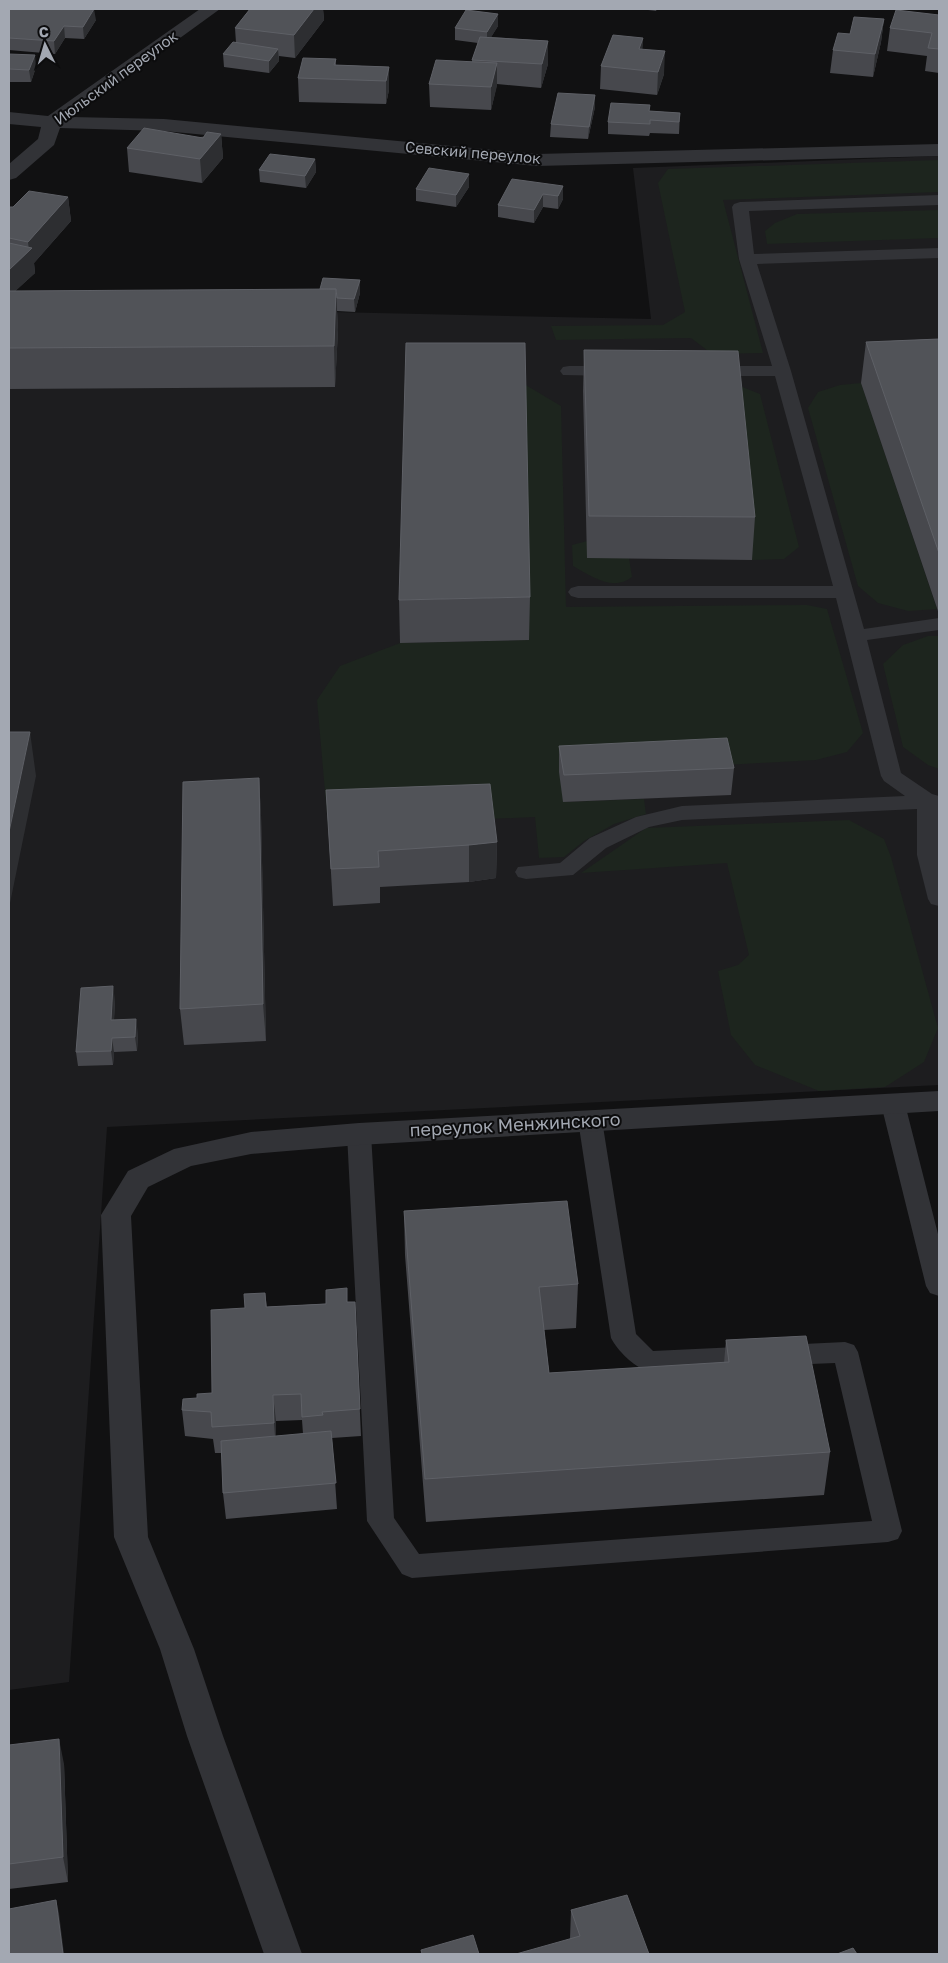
<svg xmlns="http://www.w3.org/2000/svg" width="948" height="1963" viewBox="0 0 948 1963" font-family="'Golos Text',sans-serif">
  <style>
    .built { fill: #1d1d1f }
    .green { fill: #1d251e }
    .lines { fill: none; stroke-linecap: round; stroke-linejoin: round }
    .service { fill: #323337; fill-rule: evenodd }
    .minor { fill: #323337; fill-rule: evenodd }
    .wall { fill: #47484d; fill-rule: evenodd }
    .shaded-wall { fill: #2d2e31 }
    .building { fill: #515358; stroke: #5e6066 }
    .labels { text-anchor: middle; stroke-width: 4; stroke-linejoin: round; paint-order: stroke }
    .far-street-label { font-size: 15px; fill: #a3a8b2; stroke: #0c0c0d }
    .street-label { font-size: 18px; fill: #a3a8b2; stroke: #0c0c0d }
  </style>
  <rect width="100%" height="100%" fill="#111112"/>
  <path class="built" d="M939,156v929l-832,42 -38,555 -60,8v-1385l642,14 -18,-151z"/>
  <path class="green" d="M939,160v32l-216,8 40,153 -51,1 -21,-16 -135,2 -5,-14 112,-1 22,-13 -27,-129 10,-14z
    M939,210v28l-172,6 -2,-13 10,-8 22,-9z
    M861,383l76,226 -29,2 -30,-8 -20,-17 -50,-178 10,-16 22,-7z
    M524,384l37,22 5,201 241,-2 20,4 36,124 -16,19 -31,8 -91,5 -162,37 81,-3 2,15 -32,10 -30,17 -20,16 -25,1 -4,-41 -207,9 -11,-126 23,-34 60,-23 129,-3z
    M735,384l25,10 39,153 -15,12 -32,1z
    M587,541v17h42l3,19c-19,15 -41,-1 -59,-11l-1,-21z
    M928,636h11v133l-11,-4 -25,-18 -20,-83 20,-19z
    M849,820l35,19 7,18 47,171 -14,34 -39,25 -66,4 -64,-26 -24,-30 -13,-64 20,-6 11,-10 -22,-92 -146,10 65,-45z"/>
  <g class="lines">
    <path class="service" d="M939,195v10l-190,6 5,43 185,-6v10l-182,6 34,107 73,258 75,-11v12l-72,10 34,133 31,21 7,2v110l-8,-2 -3,-5 -11,-44v-46l-235,11 -33,7 -43,21 -33,27 -47,4 -8,-2 -3,-5 3,-5 42,-4 30,-25 46,-21 46,-11 223,-10 -21,-15 -3,-5 -45,-178h-258l-7,-2 -3,-4 3,-4 7,-2h255l-58,-210h-64l-6,-1 -3,-4 3,-4 6,-1h61l-33,-107 -7,-52 2,-3 6,-2z
      M569,366h45l6,1 3,4 -3,4 -6,1 -51,-1 -3,-4 3,-4z
      M893,1095l8,3 4,6 34,134v58l-9,-3 -4,-7 -45,-182 4,-6z
      M590,1111l8,3 4,6 34,214 17,17 192,-9 9,3 4,7 44,179 -4,8 -10,3 -476,36 -10,-4 -35,-53 -20,-387 4,-6 8,-3 8,3 4,6 23,384 25,36 453,-33 -37,-158 -188,8c-14,-5 -29,-20 -36,-33l-33,-218 4,-6z"/>
    <path class="minor" d="M200,9h20l-149,108 93,2 373,35 402,-10v12l-402,10 -373,-35 -104,-3 -6,17 -38,33 -7,2v-16l29,-25 3,-12 -32,-3v-12l39,4z
      M939,1091v20l-580,34 -108,9 -60,12 -43,21 -17,29 17,321 46,112 29,87 79,218h-38l-77,-218 -27,-87 -46,-112 -13,-322 27,-44 46,-22 77,-17 108,-9z"/>
  </g>
  <path class="wall" d="M9,9l87,11 -12,19 -19,-1 -10,16 -46,-4z
    M250,9h73l1,11 -29,38 -16,-2v5l-10,12 -45,-6 -1,-13 13,-11 -1,-15z
    M640,9h17l-1,2z
    M939,15v58l-14,-2 2,-15 -40,-5 3,-23z
    M884,19l-3,23 -8,35 -43,-4 3,-23z
    M498,26l-7,11 57,4v23l-7,24 -44,-4 -6,26 -61,-3 -1,-23 43,-22v-2l6,-17 -23,-3v-12z
    M643,38l-1,11 22,25 -7,21 -57,-6 1,-23z
    M9,54l27,13 -5,15h-22z
    M336,59v6l53,2v23l-3,14 -87,-2 -1,-24z
    M595,95v12l-7,32 -38,-2 1,-13z
    M650,111l30,2 -1,21 -29,-1 -1,3 -41,-2v-12z
    M221,134l2,24 -21,25 -73,-11 -2,-24z
    M315,159l1,13 -10,16 -46,-6 -1,-12z
    M469,174v13l-13,20 -40,-6v-12z
    M563,186v13l-5,10 -15,-2 -9,16 -36,-6v-12z
    M68,197l3,24 -37,42 1,10 -20,18 345,2 -5,19 -18,-1 1,19 -3,57 -326,2v-182h4z
    M939,339v275l-78,-231 5,-41z
    M584,350l171,167 -3,43 -165,-2 -4,-167z
    M530,597l-1,43 -129,3 -1,-43z
    M559,746l175,22 -3,27 -168,7 -4,-30z
    M259,778l2,37 5,226 -82,4 -4,-36z
    M326,790l171,52 -1,36 -27,4 -89,5v16l-47,3z
    M115,1000l-1,20 24,13 -1,18 -23,1 -1,13 -35,1 -2,-14z
    M404,1211l174,73 -2,44 -32,2 5,43 175,-10 2,-23 104,112 -6,43 -398,27 -21,-267z
    M265,1293l2,14 88,-5 6,134 -29,2 5,71 -111,10 -3,-26 -1,-40h-7l-2,-14 -28,-3 -3,-26 15,-12 15,-5 33,-85zM302,1420l1,14 -27,2v-15z
    M9,1745l55,19 4,118 -59,7z
    M571,1910l78,44 -79,-15z"/>
  <path class="shaded-wall" d="M94,9l2,11 -12,19 -1,-12z
    M314,9h9l1,11 -29,38 -1,-23z
    M498,14v12l-11,18v-12z
    M884,19l-3,23 -8,35 2,-23z
    M64,26l1,12 -10,16 -1,-13z
    M643,38l-1,23 -3,-12z
    M548,41v23l-7,24 1,-24z
    M278,49l1,12 -10,12v-12z
    M665,51l-1,23 -7,21 1,-23z
    M35,55l1,12 -5,15 -2,-12z
    M497,63v23l-6,24v-23z
    M389,67v23l-3,14v-23z
    M595,95v12l-7,32 1,-12z
    M221,134l2,24 -21,25 -2,-24z
    M315,159l1,13 -10,16 -1,-12z
    M469,174v13l-13,20v-12z
    M563,186v13l-5,10v-13z
    M543,194v13l-9,16v-13z
    M68,197l3,24 -37,42 1,10 -26,24v-27l20,-19 -1,-9z
    M360,280v13l-5,19 -1,-13z
    M336,289l2,41 -3,57 -1,-41z
    M30,732l6,44 -27,132v-76z
    M259,778l2,37 5,226 -3,-37z
    M497,842l-1,36 -27,4v-37z
    M113,986l2,14 -2,34 -2,-14z
    M136,1019l2,14 -1,18 -2,-14z
    M112,1038l2,14 -1,13 -2,-14z
    M273,1395l3,26v29l-2,-27z
    M59,1739l5,25 4,118 -5,-25z
    M56,1900l3,13 5,41h-2z"/>
  <path class="building" d="M9,9h85l-11,18 -19,-1 -10,15 -45,-3z
    M250,9h64l-20,26 -59,-7z
    M466,10l32,4 -11,18 -32,-4z
    M896,10l43,5v34l-11,-1 4,-15 -42,-5z
    M854,17l30,2 -9,35 -42,-4 5,-17 12,1z
    M613,35l30,3 -4,11 26,2 -7,21 -57,-6z
    M480,37l68,4 -6,23 -70,-4z
    M233,42l45,7 -9,12 -46,-7z
    M9,54l26,1 -6,15 -20,-1z
    M303,58l33,1 -2,6 55,2 -3,14 -88,-3z
    M436,60l61,3 -6,24 -62,-3z
    M558,93l37,2 -6,32 -38,-3z
    M611,103l39,2 -1,6 31,2 -1,9 -29,-2v4l-42,-2z
    M144,128l59,10 4,-6 14,2 -21,25 -73,-11z
    M270,154l45,5 -10,17 -46,-6z
    M429,168l40,6 -13,21 -40,-6z
    M512,179l51,7 -5,10 -15,-2 -9,16 -36,-5z
    M29,191l39,6 -40,45 -19,-4v-31h4z
    M9,243l23,5 -23,22z
    M323,278l37,2 -6,19 -17,-1 -1,-9h-16z
    M336,289l-2,57 -325,2v-57z
    M939,339v214l-73,-211z
    M406,343h119l5,254 -131,3z
    M584,350l154,1 17,166 -166,-1z
    M9,732h21l-21,100z
    M727,738l7,30 -170,7 -5,-29z
    M259,778l4,226 -83,5 3,-227z
    M490,784l7,58 -28,3 -91,6 1,16 -48,2 -5,-79z
    M113,986l-2,34 25,-1 -1,18 -23,1 -1,13 -35,1 5,-64z
    M567,1201l11,83 -39,3 10,86 180,-11 -3,-22 80,-4 24,116 -405,27 -21,-268z
    M347,1288v14h8l5,107 -38,3 1,3 -21,2 -1,-23 -28,1 1,28 -62,4 -1,-15 -29,-2 1,-11 14,-1v-4l15,-1 -1,-83 34,-2 -1,-14 21,-1 1,14 60,-3v-14z
    M331,1431l5,52 -113,10 -2,-52z
    M59,1739l4,118 -54,7v-119z
    M627,1895l22,59h-133l64,-18 -9,-26z
    M56,1900l7,54h-54v-45z
    M473,1935l6,19h-57l-1,-4z
    M853,1948l4,6h-20z"/>
  <g class="labels">
    <g class="far-street-label">
      <text transform="translate(116 78) rotate(-36)" y="5">Июльский переулок</text>
      <text transform="translate(473 153) rotate(5)" y="5">Севский переулок</text>
    </g>
    <g class="street-label">
      <text transform="translate(515 1125) rotate(-3)" y="6">переулок Менжинского</text>
    </g>
  </g>
  <rect width="948" height="1963" fill="none" stroke="#a3a8b2" stroke-width="20"/>
  <g transform="translate(45 45) rotate(355)" stroke="#0c0c0d" stroke-width="4" paint-order="stroke">
  <path d="M0-4L9 19L0 12L-9 19Z" fill="#a3a8b2"/>
  <text y="-8" font-size="14" font-weight="bold" text-anchor="middle" fill="#a3a8b2">С</text>
  </g>
</svg>
